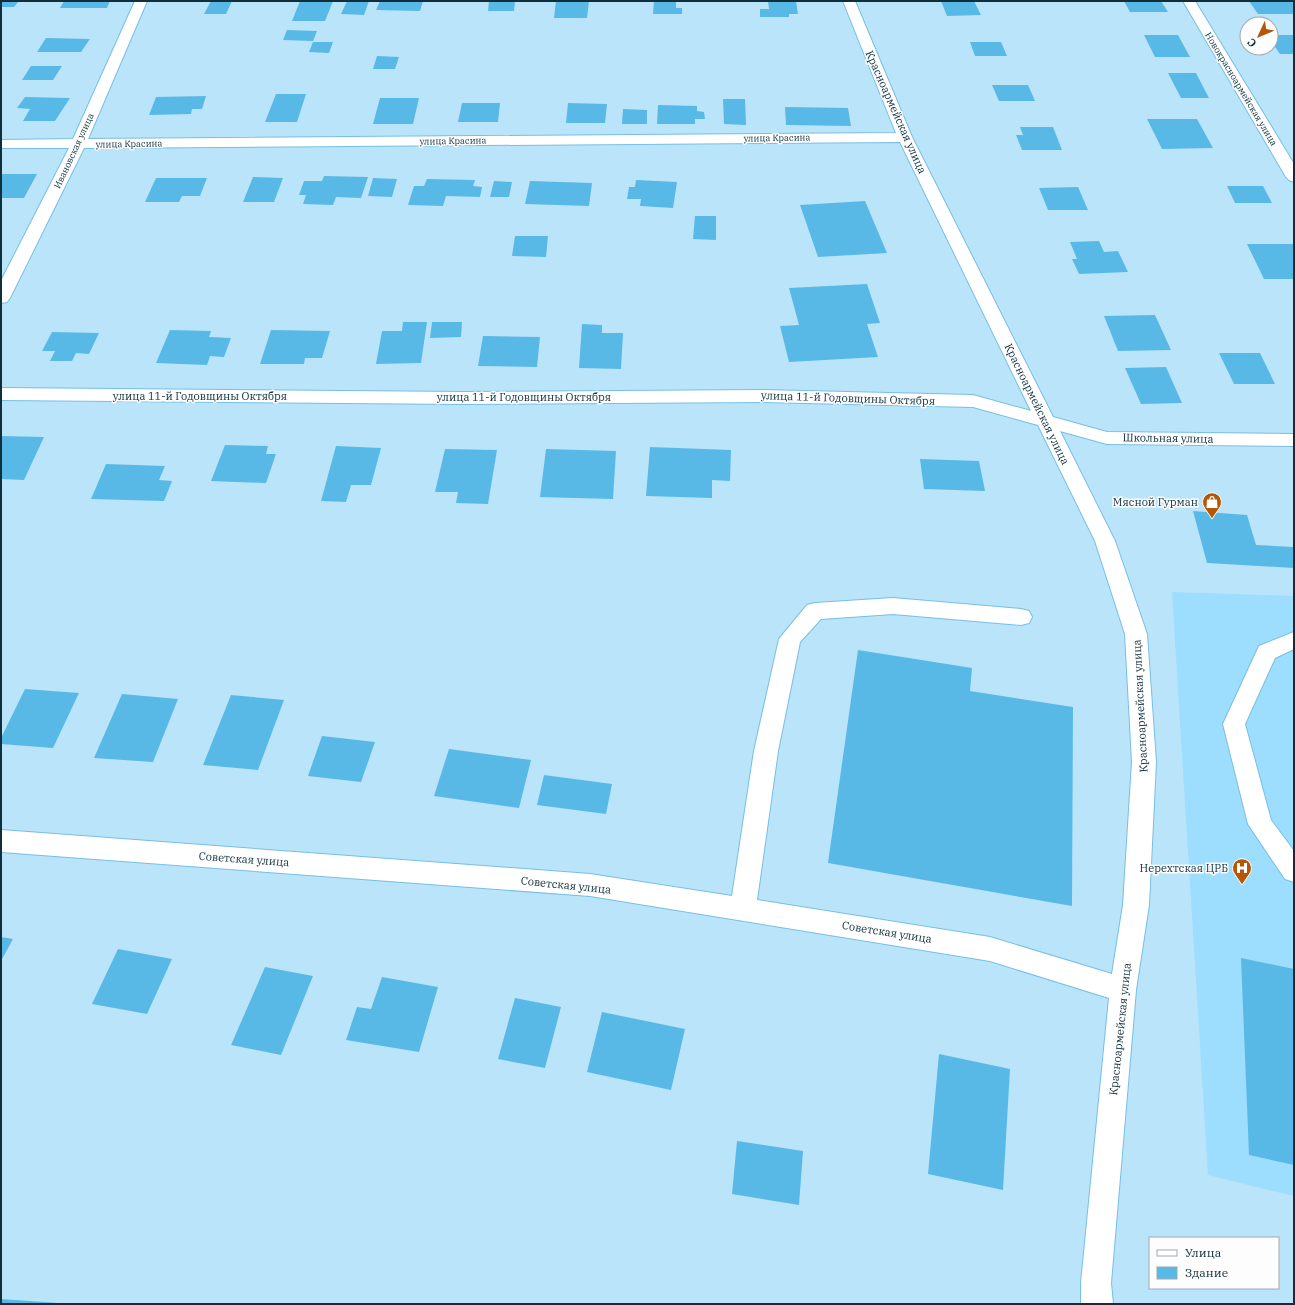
<svg xmlns="http://www.w3.org/2000/svg" width="1295" height="1305" viewBox="0 0 1295 1305" font-family="'IBM Plex Serif',serif">
  <style>
    .built { fill: #9dddfe }
    .building { fill: #59b9e6 }
    .lines { fill: none; stroke-linecap: round; stroke-linejoin: round }
    .minor-casing { stroke: #77bfe3; stroke-width: 2 }
    .minor { fill: #fff; fill-rule: evenodd }
    .labels { text-anchor: middle; stroke-width: 3; stroke-linejoin: round; paint-order: stroke }
    .far-street-label { font-size: 9px; fill: #102f3d; stroke: #fdfdfd }
    .street-label { font-size: 11px; fill: #102f3d; stroke: #fdfdfd }
    .poi-label { font-size: 11px; fill: #102f3d; stroke: #fdfdfd; text-anchor: end }
  </style>
  <rect width="100%" height="100%" fill="#bae4fa"/>
  <path class="built" d="M1172,592l122,4v600l-86,-21z"/>
  <path class="building" d="M1,1h18l-5,6h-13z
    M64,1h46l-3,7h-47z
    M211,1h21l-6,13h-22z
    M300,1h33l-8,20h-33z
    M347,1h22l-5,14 -23,-1z
    M380,1h43l-3,10 -44,-1z
    M489,1h26l-1,10h-26z
    M556,1h33l-2,17h-33z
    M654,1h22v7h6v6h-29z
    M768,1h28l2,13h-9v3h-29v-8h9z
    M941,1h33l7,14 -34,1z
    M1124,1h37l7,11h-38z
    M1249,1h45v13h-36z
    M287,30l30,1 -4,10 -30,-1z
    M1144,35h34l12,22h-35z
    M1271,35h23v19h-14l-9,-13z
    M46,38l44,1 -9,13h-44z
    M313,42h20l-4,11 -20,-1z
    M970,42h31l6,14h-32z
    M377,56l22,1 -4,12h-22z
    M31,66h31l-9,14h-31z
    M1168,73h28l13,25h-28z
    M992,85h36l7,16h-36z
    M276,94h30l-9,28h-32z
    M206,96l-4,13h-10l-1,5 -42,1 7,-18z
    M25,97l45,1 -15,23h-32l7,-12 -13,-1z
    M380,98h39l-6,26h-40z
    M723,99h22l1,26 -22,-1z
    M462,103h38l-2,19h-40z
    M568,103l39,1 -2,19h-39z
    M658,105l39,1v5l7,1 1,7h-10v5h-38z
    M785,107l63,1 3,18 -65,-1z
    M623,109l24,1v14h-25z
    M1147,119h50l16,29 -51,1z
    M1020,127h33l9,23h-40l-6,-15h7z
    M1,174h36l-13,24h-23z
    M324,176l44,1 -7,21 -25,-1 -3,8 -30,-1 3,-9h-7l5,-14h18z
    M253,177l30,1 -9,24h-31z
    M156,178h51l-7,18h-18l-3,6h-34z
    M373,178l24,1 -5,18 -24,-1z
    M427,179l48,1 -2,6 9,1 -2,10 -34,-1 -3,10 -35,-1 6,-19h10z
    M636,180l41,2 -4,26 -33,-2 1,-7h-14l2,-12h6z
    M494,181l18,1 -3,15h-19z
    M530,181l62,2 -3,23 -64,-2z
    M1227,186h36l9,17h-37z
    M1078,187l10,23h-40l-9,-22z
    M865,201l22,52 -69,4 -18,-52z
    M695,216h21v24l-23,-1z
    M515,236h33l-2,21 -34,-1z
    M1099,241l5,11 14,-1 10,21 -49,2 -7,-15h5l-7,-17z
    M1247,244h47v35h-30z
    M867,284l13,39 -13,1 11,33 -89,5 -9,-36 19,-1 -10,-37z
    M1155,315l16,35 -53,1 -14,-35z
    M403,322h24l-6,41 -45,1 6,-33h20z
    M432,322h30l-1,15 -31,1z
    M582,324l20,1v8h21l-2,36 -42,-1z
    M170,330l41,1 -2,6 22,1 -7,19 -14,-1 -3,9 -51,-2z
    M271,330l59,1 -8,27h-17l-1,6h-44z
    M52,332l47,1 -10,21 -13,-1 -4,8h-22l5,-10h-13z
    M483,336l57,1 -3,30 -59,-1z
    M1219,353h41l15,31h-41z
    M1166,367l16,36 -41,1 -16,-36z
    M1,436l43,1 -20,43 -23,-1z
    M225,445l43,1 -2,8h10l-10,29 -55,-2z
    M336,446l45,2 -10,37h-20l-5,17 -25,-1z
    M650,447l81,3 -1,31 -18,-1v18l-66,-2z
    M445,449l52,1 -9,54 -32,-1 2,-11h-23z
    M546,449l70,2 -3,48 -73,-2z
    M920,459l59,2 6,30 -61,-2z
    M106,464l59,2 -6,14 13,1 -8,20 -73,-2z
    M1193,511l54,4 9,30 38,2v21l-87,-5z
    M858,650l114,18 -2,23 103,16 -1,199 -244,-43z
    M25,689l54,4 -26,55 -52,-4v-6z
    M122,694l56,5 -25,63 -59,-4z
    M231,695l53,5 -26,70 -55,-5z
    M322,736l53,6 -14,40 -53,-6z
    M449,749l82,11 -12,48 -85,-12z
    M544,775l68,9 -6,30 -69,-9z
    M1,937l12,2 -12,22z
    M118,949l54,10 -25,55 -55,-10z
    M1241,958l53,11v196l-45,-10z
    M265,967l48,9 -32,79 -50,-10z
    M382,977l56,10 -19,65 -73,-12 11,-33 14,2z
    M515,998l46,9 -16,61 -47,-9z
    M602,1012l83,17 -14,61 -84,-18z
    M939,1054l71,15 -7,121 -75,-16z
    M737,1141l66,10 -4,54 -67,-11z
    M1,1299l57,4v1h-57z"/>
  <g class="lines">
    <g class="minor-casing">
      <path id="minor" d="M135,1h12l-59,138 808,-6 -53,-132h12l57,136 141,280 54,15 187,2v12l-187,-2 -47,-13 55,110 32,93 9,128 -7,143 -13,85 -25,293 2,21h-32v-21l28,-285 -119,-37 -400,-65 -589,-44v-22l589,44 142,22 22,-145 25,-112 28,-34 8,-2 78,-5 128,11 8,2 3,6 -3,6 -8,2 -128,-11 -72,5 -21,23 -22,109 -21,149 233,37 122,37 11,-69 9,-143 -7,-128 -30,-93 -57,-116 -65,-18 -210,-5 -300,2 -462,-4v-12l462,4 300,-2 210,5 58,16 -131,-269 -816,6 -74,150 -3,4 -6,1v-22l68,-133h-68v-8l72,-1z
        M1183,1h12l99,163v18l-5,-2 -3,-3z
        M1294,632v17l-19,9 -30,66 26,96 23,31v31l-9,-3 -37,-55 -25,-100 36,-78z"/>
    </g>
    <use href="#minor" class="minor"/>
  </g>
  <defs>
    <g id="shop-pin" transform="scale(1)"><path d="M0 17L-7.5 6A9.5 9.5 0 1 1 7.5 6Z" fill="#b65708" stroke="#fdfdfd"/><path d="M-5-2.5h2.3a2.7 3.5 0 0 1 5.4 0H5L5.5 6h-11ZM-1.5-2.5h3a1.5 2.3 0 0 0-3 0Z" fill="#fff"/></g>
    <g id="hospital-pin" transform="scale(1)"><path d="M0 17L-7.5 6A9.5 9.5 0 1 1 7.5 6Z" fill="#b65708" stroke="#fdfdfd"/><path d="M-5-5h3v3.5h4V-5h3V5h-3V1.5h-4V5h-3Z" fill="#fff"/></g>
  </defs>
  <g fill-rule="evenodd">
    <use href="#shop-pin" x="1212" y="502"/>
    <use href="#hospital-pin" x="1242" y="868"/>
  </g>
  <g class="labels">
    <g class="far-street-label">
      <text transform="translate(1241 89) rotate(59)" y="3">Новокрасноармейская улица</text>
      <text transform="translate(777 138) rotate(-1)" y="3">улица Красина</text>
      <text transform="translate(453 141) rotate(-1)" y="3">улица Красина</text>
      <text transform="translate(129 144) rotate(-1)" y="3">улица Красина</text>
      <text transform="translate(74 151) rotate(-65)" y="3">Ивановская улица</text>
    </g>
    <g class="street-label">
      <text transform="translate(896 112) rotate(66)" y="4">Красноармейская улица</text>
      <text x="200" y="400">улица 11-й Годовщины Октября</text>
      <text x="524" y="401">улица 11-й Годовщины Октября</text>
      <text transform="translate(848 398) rotate(2)" y="4">улица 11-й Годовщины Октября</text>
      <text transform="translate(1037 404) rotate(64)" y="4">Красноармейская улица</text>
      <text transform="translate(1168 438) rotate(1)" y="4">Школьная улица</text>
      <text transform="translate(1140 706) rotate(-93)" y="4">Красноармейская улица</text>
      <text transform="translate(244 859) rotate(4)" y="4">Советская улица</text>
      <text transform="translate(566 885) rotate(6)" y="4">Советская улица</text>
      <text transform="translate(887 932) rotate(9)" y="4">Советская улица</text>
      <text transform="translate(1120 1029) rotate(-84)" y="4">Красноармейская улица</text>
    </g>
    <g class="poi-label">
      <text x="1198" y="506">Мясной Гурман</text>
      <text x="1228" y="872">Нерехтская ЦРБ</text>
    </g>
  </g>
  <rect width="1295" height="1305" fill="none" stroke="#102f3d" stroke-width="4"/>
  <rect x="1149" y="1237" width="130" height="52" fill="#fdfdfd" stroke="#9eabb0"/>
  <rect x="1157" y="1250" width="20" height="6" fill="#ffffff" stroke="#9eabb0"/>
  <text x="1185" y="1257" font-size="12" fill="#102f3d">Улица</text>
  <rect x="1157" y="1267" width="20" height="12" fill="#59b9e6" stroke="#9eabb0"/>
  <text x="1185" y="1277" font-size="12" fill="#102f3d">Здание</text>
  <g transform="translate(1259 36) rotate(226)"><circle r="19" fill="#fdfdfd" stroke="#9eabb0"/>
  <path d="M0-3L7 15L0 10L-7 15Z" fill="#b65708"/>
  <text y="-6" font-size="11" font-weight="bold" text-anchor="middle" fill="#102f3d">С</text>
  </g>
</svg>
